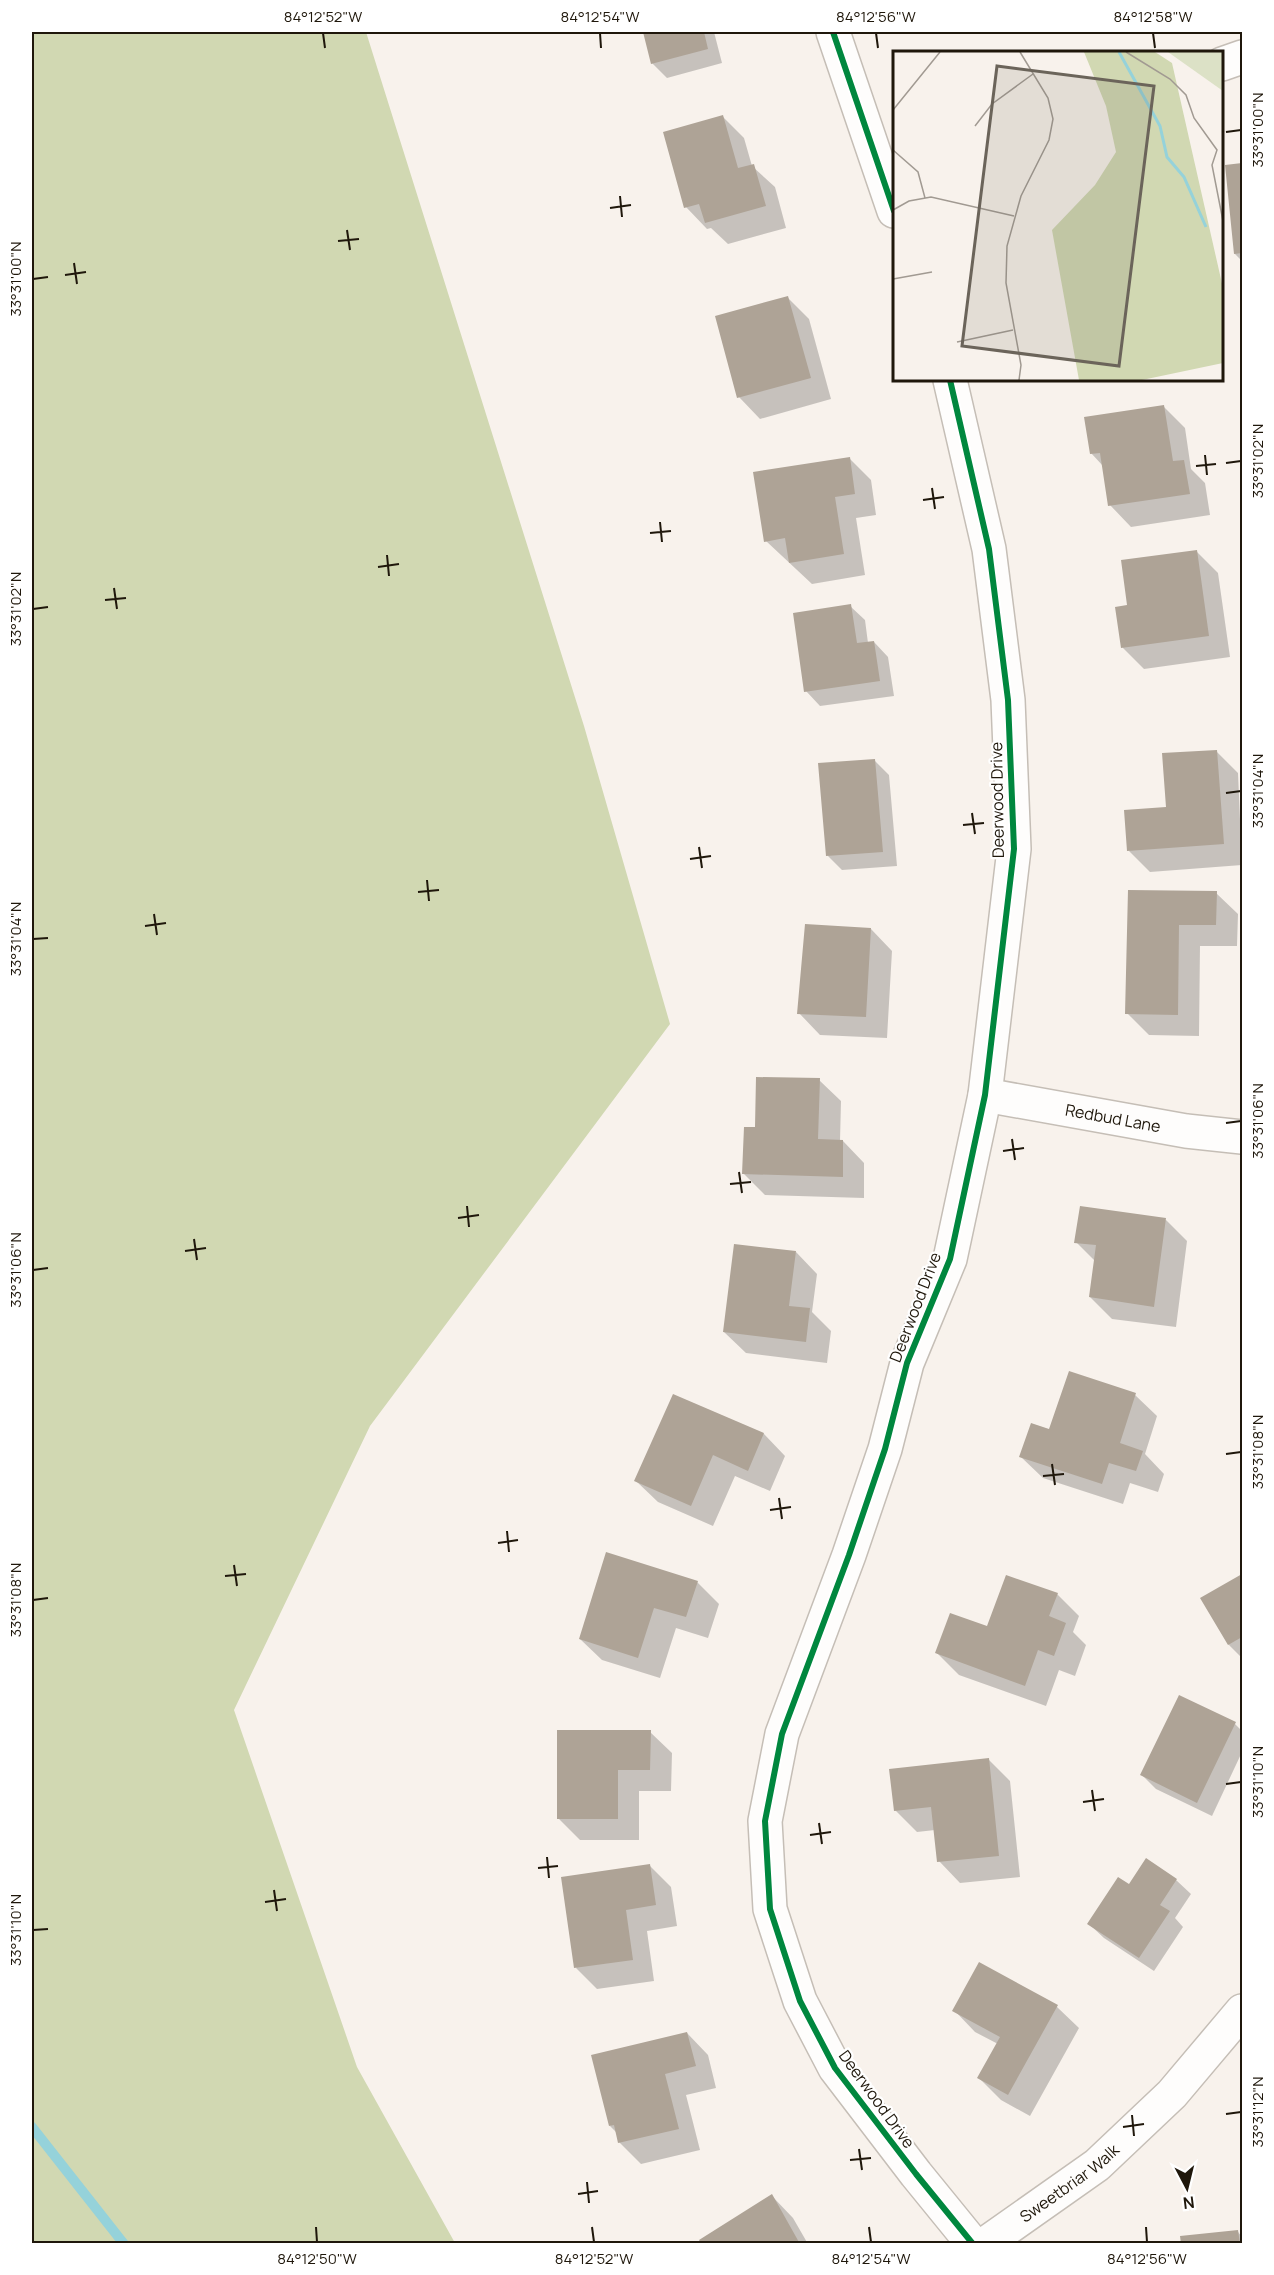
<svg xmlns="http://www.w3.org/2000/svg" width="1274" height="2275" viewBox="0 0 1274 2275" font-family="Manrope,sans-serif">
  <style>
    .forest { fill: #d1d8b2 }
    .shadow { fill: #0003 }
    .lines { fill: none; stroke-linecap: round; stroke-linejoin: round }
    .stream { stroke: #95d2da; stroke-width: 10 }
    .building { fill: #aea396 }
    .street-casing { stroke: #c5beb6; stroke-width: 36 }
    .street { stroke: #fefdfc; stroke-width: 33 }
    .cycleway-casing { stroke: #fff; stroke-width: 10 }
    .cycleway { stroke: #00873e; stroke-width: 6 }
    .ticks { fill: none; stroke: #1f170b; stroke-width: 2 }
    .labels { text-anchor: middle; stroke-width: 4.5; stroke-linejoin: round; paint-order: stroke }
    .street-label { font-size: 16px; fill: #1f170b; stroke: #fff }
    .inset-river { fill: none; stroke: #95d2da; stroke-width: 3 }
    .inset-road { fill: none; stroke: #a19a92; stroke-width: 1.5 }
    .view { fill: #6b645a; fill-opacity: 0.15; stroke: #6b645a; stroke-width: 3 }
    .inset-edge { fill: none; stroke: #1f170b; stroke-width: 3 }
    .neatline { fill: none; stroke: #1f170b; stroke-width: 2 }
    .ticks-label { font-size: 15px; text-anchor: middle; fill: #1f170b }
  </style>
  <rect width="100%" height="100%" fill="#f8f2ec"/>
  <path class="forest" d="M32,32h334l218,694 86,298 -300,402 -136,284 123,357 98,176h-423z"/>
  <path class="shadow" d="M644,32h70l8,31 -55,15 -15,-15z
    M723,117l21,21 8,28 23,21 11,41 -58,16 -17,-16 -4,1 -21,-22z
    M1242,165v96l-7,-7 -8,-87z
    M788,298l21,21 22,80 -71,20 -21,-22z
    M1163,406l22,22 6,41 14,14 5,32 -79,12 -21,-22 -7,-39 -12,-13z
    M849,458l22,22 5,35 -20,3 9,57 -53,9 -46,-43z
    M1196,551l22,22 12,84 -86,12 -21,-21 6,-42z
    M850,606l15,14 3,23 6,-1 14,15 6,39 -74,10 -14,-15z
    M1216,751l22,22 4,92 -92,7 -21,-21z
    M874,760l15,15 8,91 -55,4 -14,-14z
    M1129,891l87,2 22,21 -1,32h-37l-1,90 -50,-1 -22,-22z
    M871,929l21,22 -5,87 -67,-3 -21,-22z
    M819,1080l22,21 -1,40h3l21,22v35l-99,-3 -21,-21 12,-45z
    M1166,1220l21,21 -11,86 -64,-8 -22,-22 5,-36 -19,-19z
    M796,1252l21,22 -5,38 19,19 -4,32 -81,-10 -22,-21z
    M1242,1286v55l-1,-1z
    M1135,1395l22,21 -12,38 19,20 -6,18 -28,-9 -7,21 -80,-26 -22,-21 29,-26z
    M674,1396l90,38 21,22 -15,35 -35,-15 -22,50 -55,-24 -22,-21z
    M1242,1576v82l-13,-13 -27,-46z
    M697,1582l22,22 -11,34 -32,-10 -16,50 -58,-18 -22,-21z
    M1057,1594l22,22 -6,16 13,13 -11,31 -16,-6 -13,36 -87,-31 -22,-22z
    M1235,1724l7,7v21l-30,64 -56,-27 -14,-14z
    M650,1732l22,21 -1,38h-32v49h-59l-22,-22z
    M989,1760l21,21 10,96 -60,6 -21,-22 -4,-31 -18,2 -22,-22z
    M1146,1860l30,20 15,14 -16,24 8,9 -29,44 -50,-33 -15,-14 40,-38z
    M649,1865l22,22 6,39 -30,5 7,50 -57,8 -21,-21z
    M1057,2007l22,21 -49,88 -29,-16 -22,-22 19,-34 -23,-12 -21,-22z
    M687,2033l21,22 8,33 -30,7 14,55 -59,14 -22,-22 -2,-9 -7,-7z
    M772,2196l21,22 15,26h-105z
    M1238,2232l4,5v7h-60z"/>
  <g class="lines">
    <path class="stream" d="M32,2127l92,117"/>
  </g>
  <path class="building" d="M643,32h61l4,17 -57,15z
    M723,115l15,53 16,-4 12,42 -61,17 -6,-19 -15,4 -21,-76z
    M1242,163v90l-8,1 -9,-89z
    M788,296l23,82 -74,20 -22,-82z
    M1164,405l9,56 11,-1 6,34 -82,12 -8,-53 -10,1 -6,-37z
    M850,457l5,37 -20,3 9,57 -55,9 -4,-25 -21,4 -11,-70z
    M1197,550l12,86 -88,12 -6,-41 12,-2 -6,-45z
    M851,604l6,39 17,-2 6,40 -76,11 -11,-79z
    M1217,750l7,94 -97,7 -3,-41 42,-3 -4,-54z
    M875,759l8,93 -57,4 -8,-93z
    M1128,890l89,1 -1,34h-37l-1,90 -53,-1z
    M805,924l66,4 -5,89 -69,-3z
    M756,1077l64,1 -2,61 25,1v37l-101,-3 2,-47h11z
    M1080,1206l86,12 -12,89 -65,-10 7,-52 -22,-2z
    M734,1244l62,7 -7,55 21,2 -4,34 -83,-10z
    M1241,1302h1v39h-2z
    M1069,1371l67,22 -16,50 23,8 -7,20 -27,-8 -7,21 -83,-27 12,-34 18,6z
    M673,1394l91,39 -16,38 -35,-16 -22,51 -57,-25z
    M606,1552l92,29 -12,36 -32,-9 -16,50 -59,-19z
    M1242,1574v63l-14,8 -28,-47z
    M1006,1575l52,18 -9,23 17,7 -12,33 -16,-6 -13,36 -90,-33 15,-40 37,13z
    M1179,1695l57,27 -39,81 -57,-28z
    M557,1730h94l-1,40h-32v49h-61z
    M989,1758l10,98 -62,6 -6,-55 -37,4 -5,-42z
    M1146,1858l31,21 -17,26 10,6 -31,47 -52,-34 31,-47 11,7z
    M650,1864l6,41 -30,5 7,50 -59,8 -13,-91z
    M979,1962l79,43 -50,90 -31,-17 23,-41 -48,-26z
    M687,2032l9,34 -31,8 14,55 -61,14 -4,-18 -5,1 -18,-71z
    M772,2194l28,50h-99l-2,-4z
    M1238,2230l2,14h-59l-1,-8z"/>
  <g class="lines">
    <g class="street-casing">
      <g id="street">
        <path d="M833,32l61,179"/>
        <path d="M1222,64l20,-7"/>
        <path d="M950,380l39,169 19,151 6,149 -29,246 -35,164 -43,104 -22,86 -36,106 -67,179 -17,87 5,88 30,92 35,67 81,106 57,70"/>
        <path id="s1" d="M985,1095l201,36 56,6"/>
        <path id="s2" d="M985,2244l112,-79 75,-71 70,-83"/>
      </g>
    </g>
    <use href="#street" class="street"/>
    <g class="cycleway-casing">
      <path id="cycleway" d="M833,32l61,179
        M950,380l39,169 19,151 6,149 -29,246 -35,164 -43,104 -22,86 -36,106 -67,179 -17,87 5,88 30,92 35,67 81,106 57,70"/>
    </g>
    <use href="#cycleway" class="cycleway"/>
  </g>
  <path class="ticks" d="M323,33l2,15M600,33l1,15M876,33l2,15M1153,33l2,15M1226,132l15,-2M620,196l2,21M610,208l21,-3M347,230l3,20M338,241l21,-2M74,263l3,21M65,275l21,-3M33,279l15,-2M1205,455l2,20M1226,463l15,-2M1196,466l20,-2M932,488l3,21M923,500l21,-3M660,522l2,20M650,533l21,-2M387,555l2,21M378,567l21,-3M114,588l3,21M105,600l21,-2M33,609l15,-2M1226,793l15,-2M972,813l3,21M963,825l21,-2M699,847l3,21M690,859l21,-3M427,880l2,21M418,892l21,-2M154,914l3,21M145,926l21,-3M33,939l15,-1M1226,1123l15,-2M1012,1139l3,21M1003,1151l21,-3M739,1172l3,21M730,1184l21,-2M467,1206l2,21M458,1218l21,-3M194,1239l3,21M185,1251l21,-3M33,1270l15,-2M1226,1454l15,-2M1052,1464l3,21M1043,1476l21,-2M779,1498l3,21M770,1510l21,-3M507,1531l2,21M498,1543l20,-3M234,1565l3,21M225,1576l21,-2M33,1600l15,-2M1226,1784l15,-2M1092,1790l3,21M1083,1802l21,-3M819,1823l3,21M810,1835l21,-3M547,1857l2,21M538,1868l20,-2M274,1890l3,21M265,1902l21,-3M33,1930l15,-1M1226,2114l15,-2M1132,2115l2,21M1123,2127l21,-3M859,2149l3,21M850,2160l21,-2M587,2182l2,21M578,2194l20,-3M316,2227l1,15M592,2227l2,15M869,2227l2,15M1146,2227l1,15"/>
  <g class="labels">
    <g class="street-label">
      <text transform="translate(997 800) rotate(-91)" y="6">Deerwood Drive</text>
      <text dy="6" stroke="none"><textPath href="#s1" startOffset="130">Redbud Lane</textPath></text>
      <text transform="translate(915 1307) rotate(-69)" y="6">Deerwood Drive</text>
      <text transform="translate(877 2099) rotate(54)" y="6">Deerwood Drive</text>
      <text dy="6" stroke="none"><textPath href="#s2" startOffset="104">Sweetbriar Walk</textPath></text>
    </g>
  </g>
  <g transform="translate(893 51)">
    <rect width="330" height="330" fill="#f8f2ec"/>
    <path d="M275,1h55v39l-48,-34z" fill="#dce1c6"/>
    <path d="M191,1h71l17,11 51,225v75l-81,17h-63l-27,-150 43,-45 21,-33 -10,-46z" fill="#d1d8b2"/>
    <path class="inset-river" d="M226,1l41,74 7,31 17,20 22,50"/>
    <path class="inset-road" d="M233,1l44,27 16,16 8,23 23,32 -5,15 11,56M0,59l47,-58M82,75l17,-22 41,-30M0,99l25,22 7,26M0,159l16,-9 22,-4 83,19M0,228l39,-7M64,291l56,-12M126,329l2,-15 -15,-82 1,-37 14,-50 28,-56 4,-21 -5,-21 -28,-46"/>
    <path class="view" d="M104,15l157,20 -35,280 -157,-20z"/>
    <rect width="330" height="330" class="inset-edge"/>
  </g>
  <rect width="1274" height="2275" fill="none" stroke="#ffffff" stroke-width="66"/>
  <g transform="translate(1187 2188) rotate(173)" stroke="#ffffff" stroke-width="4.5" paint-order="stroke">
  <path d="M0-4.5L10 22L0 15L-10 22Z" fill="#1f170b"/>
  <text y="-9" font-size="16" font-weight="bold" text-anchor="middle" fill="#1f170b">N</text>
  </g>
  <rect x="33" y="33" width="1208" height="2209" class="neatline"/>
  <g class="ticks-label">
    <text x="323" y="22">84°12'52"W</text>
    <text x="600" y="22">84°12'54"W</text>
    <text x="876" y="22">84°12'56"W</text>
    <text x="1153" y="22">84°12'58"W</text>
    <text transform="translate(1258 130) rotate(-90)" y="5">33°31'00"N</text>
    <text transform="translate(16 279) rotate(-90)" y="5">33°31'00"N</text>
    <text transform="translate(1258 461) rotate(-90)" y="5">33°31'02"N</text>
    <text transform="translate(16 609) rotate(-90)" y="5">33°31'02"N</text>
    <text transform="translate(1258 791) rotate(-90)" y="5">33°31'04"N</text>
    <text transform="translate(16 939) rotate(-90)" y="5">33°31'04"N</text>
    <text transform="translate(1258 1121) rotate(-90)" y="5">33°31'06"N</text>
    <text transform="translate(16 1270) rotate(-90)" y="5">33°31'06"N</text>
    <text transform="translate(1258 1452) rotate(-90)" y="5">33°31'08"N</text>
    <text transform="translate(16 1600) rotate(-90)" y="5">33°31'08"N</text>
    <text transform="translate(1258 1782) rotate(-90)" y="5">33°31'10"N</text>
    <text transform="translate(16 1930) rotate(-90)" y="5">33°31'10"N</text>
    <text transform="translate(1258 2112) rotate(-90)" y="5">33°31'12"N</text>
    <text x="317" y="2264">84°12'50"W</text>
    <text x="594" y="2264">84°12'52"W</text>
    <text x="871" y="2264">84°12'54"W</text>
    <text x="1147" y="2264">84°12'56"W</text>
  </g>
</svg>
